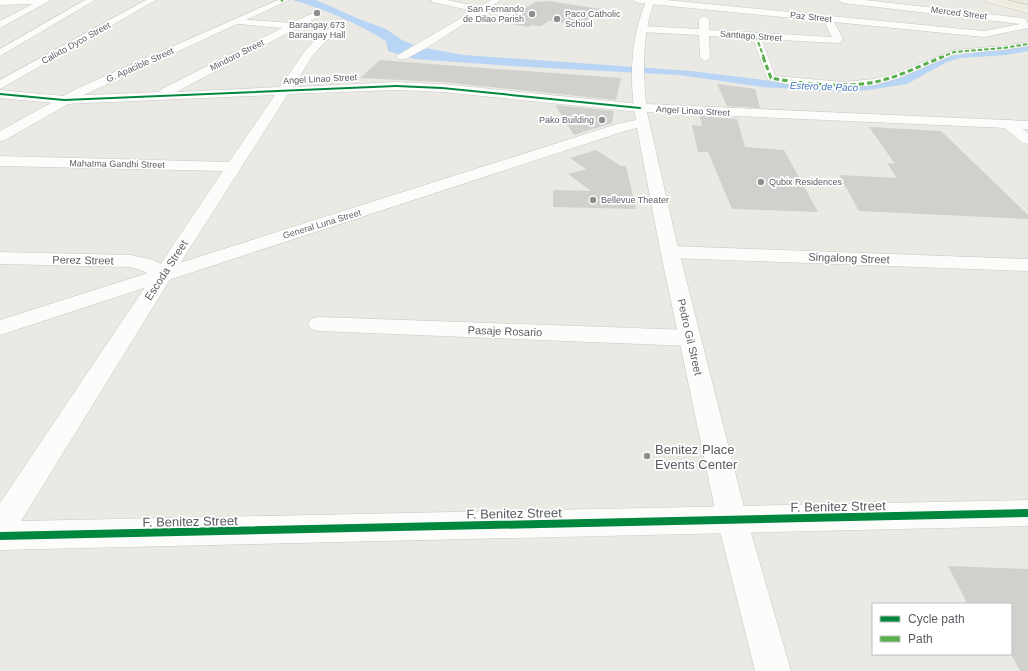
<svg xmlns="http://www.w3.org/2000/svg" width="1028" height="671" viewBox="0 0 1028 671" font-family="Helvetica,sans-serif">
  <style>
    .water { fill: #b8d5f5 }
    .building { fill: #d1d0cd }
    .lines { fill: none; stroke-linecap: round; stroke-linejoin: round }
    .pedestrian-casing { stroke: #c7c7c6; stroke-width: 1 }
    .minor-casing { stroke: #c7c7c6; stroke-width: 1 }
    .tertiary-casing { stroke: #c7c7c6; stroke-width: 1 }
    .secondary-casing { stroke: #c5c6c4; stroke-width: 1 }
    .primary-casing { stroke: #d1cbb2; stroke-width: 1 }
    .motorway-casing { stroke: #c0b693; stroke-width: 1 }
    .pedestrian { fill: #fcfcfb; fill-rule: evenodd }
    .minor { fill: #fcfcfb; fill-rule: evenodd }
    .tertiary { fill: #fcfcfb; fill-rule: evenodd }
    .secondary { fill: #fcfcfb; fill-rule: evenodd }
    .primary { fill: #f2f1e7; fill-rule: evenodd }
    .motorway { fill: #eeece0; fill-rule: evenodd }
    .quiet-far1 { stroke: #58b04a; stroke-width: 2; stroke-dasharray: 4.5 2; stroke-linecap: butt }
    .quiet { stroke: #58b04a; stroke-width: 3; stroke-dasharray: 5.5 3; stroke-linecap: butt }
    .cycleway-casing { stroke: #fff; stroke-width: 2 }
    .cycleway { fill: #00873e; fill-rule: evenodd }
    .poi-dot { fill: #8c8e90; stroke: #fff; stroke-width: 1.5 }
    .labels { text-anchor: middle; stroke-width: 3.5; stroke-linejoin: round; paint-order: stroke }
    .far-poi-label { font-size: 9px; fill: #5a5d62; stroke: #fff; text-anchor: start }
    .far-street-label { font-size: 9px; fill: #5a5d62; stroke: #fff }
    .far-water-label { font-size: 10px; font-style: italic; fill: #4677be; stroke: #fff }
    .street-label { font-size: 11px; fill: #5a5d62; stroke: #fff }
    .near-poi-label { font-size: 13px; fill: #5a5d62; stroke: #fff; text-anchor: start }
    .near-street-label { font-size: 13px; fill: #5a5d62; stroke: #fff }
  </style>
  <rect width="100%" height="100%" fill="#eae9e4"/>
  <path class="water" d="M292,0h24l43,19 27,10 16,11 17,7 45,8 227,16 115,14 67,-2 78,-27 77,-10v5l-22,4 -46,3 -13,4 -40,22 -39,6 -29,2 -76,-5 -84,-12 -167,-9 -98,-7 -26,-8 -2,-10c-27,-17 -63,-33 -94,-41z"/>
  <path class="building" d="M547,1l54,8 -20,16 -32,-4 -8,5 -9,-1 -4,2 -27,-5 35,-20z
    M380,60l116,9 125,9 -5,22 -174,-18 -82,-4z
    M717,84l38,5 5,19 -33,-2z
    M555,105l59,6 -2,12 -38,12z
    M700,116l37,3 8,28 39,3 34,62 -86,-3 -24,-57h-10l-6,-27 10,1z
    M869,127l72,4 87,84v4l-169,-8 -20,-36 58,3 -10,-15 8,1z
    M596,150l25,16h5l10,43 -83,-2v-17l38,1 -23,-17 18,-5 -16,-11z
    M948,566l80,3v102h-8l-9,-17v-50l-44,-1z"/>
  <g class="lines">
    <g class="pedestrian-casing">
      <path id="pedestrian" d="M753,34h3l4,2 15,40 68,6 31,-3 19,-5 61,-24 49,-4 25,-4v4l-25,4 -48,4 -56,24 -24,7 -32,3 -56,-4 -19,-4 -16,-44z"/>
    </g>
    <g class="minor-casing">
      <path id="minor" d="M0,0h51l-51,28v-7l33,-17 -33,1z
        M85,0h10l-95,56v-7z
        M146,0h10l-156,89v-9z
        M431,0h16l32,7 12,-7h10l-73,47 -22,12h-8l-1,-2 1,-2 75,-44 -41,-9z
        M646,0h20l318,31 36,-7 -177,-21 -4,-3h26l157,18 3,1 2,2 -1,2 2,-1v6l-44,9 -150,-15 9,17 -2,3 -4,1 -128,-7 1,22 -5,3 -5,-3 -1,-23 -58,-3 -5,-3 5,-3 58,3v-10l5,-3 5,3v11l123,7 -8,-16 -174,-17 -3,-1z
        M315,12l3,1 2,2 -2,2 -142,75 104,-5 25,-36 12,-13 23,-18 3,-1 5,3 -2,2 -21,18 -12,13 -20,32 103,-5 46,2 198,20 5,1 1,3 -1,3 -5,1 -198,-20 -46,-2 -108,4 -114,179 -153,248 1007,-21v26l-1028,24v-47l223,-332 -223,-5v-10l229,6 46,-67 -211,9 -64,-6v-8l64,6 96,-4 2,-3 120,-61 -43,-4 -5,-3 2,-2 56,4z
        M1008,120l5,1 15,12v11l-5,-1 -20,-16 -2,-3 2,-3z
        M671,246l357,13v12l-357,-13 -7,-2 -2,-4 2,-4z
        M319,317l371,13 8,3 3,5 -3,5 -8,3 -371,-15 -8,-2 -3,-5 3,-5z"/>
    </g>
    <g class="tertiary-casing">
      <path id="tertiary" d="M278,0h11l-203,94 -81,46 -5,1v-10l78,-43z
        M633,0h21v1c-4,4 -17,3 -21,-1z
        M0,252l131,3 22,5 18,9 3,4 -3,4c-14,4 -26,-7 -40,-10l-131,-3z"/>
    </g>
    <g class="secondary-casing">
      <path id="secondary" d="M647,0h8c-13,33 -12,69 -9,104l382,17v8l-381,-17 30,132 70,275 44,152h-36l-38,-152 -58,-275 -22,-116 -12,3 -625,204v-15l617,-196 19,-4c-7,-38 -6,-84 11,-120z"/>
    </g>
    <g class="primary-casing">
      <path id="primary" d="M986,0h14l28,7v6l-41,-11z"/>
    </g>
    <g class="motorway-casing">
      <path id="motorway" d="M993,0h14l21,5v6l-34,-9z"/>
    </g>
    <use href="#pedestrian" class="pedestrian"/>
    <use href="#minor" class="minor"/>
    <use href="#tertiary" class="tertiary"/>
    <use href="#secondary" class="secondary"/>
    <use href="#primary" class="primary"/>
    <use href="#motorway" class="motorway"/>
    <path class="quiet-far1" d="M281,0l2,1
      M756,36l8,22
      M940,58l14,-6 49,-4 25,-4"/>
    <path class="quiet" d="M763,57l8,21c32,6 73,10 104,4 23,-5 45,-16 67,-25"/>
    <g class="cycleway-casing">
      <path id="cycleway" d="M396,85l46,2 198,20 2,1 -2,1 -198,-20 -46,-2 -332,14 -64,-6v-2l64,6z
        M1028,509v8l-1028,23v-8z"/>
    </g>
    <use href="#cycleway" class="cycleway"/>
  </g>
  <g class="poi-dot">
    <circle cx="317" cy="13" r="4"/>
    <circle cx="532" cy="14" r="4"/>
    <circle cx="557" cy="19" r="4"/>
    <circle cx="602" cy="120" r="4"/>
    <circle cx="761" cy="182" r="4"/>
    <circle cx="593" cy="200" r="4"/>
    <circle cx="647" cy="456" r="4"/>
  </g>
  <g class="labels">
    <g class="far-poi-label">
      <text x="524" y="12" text-anchor="end">San Fernando<tspan x="524" dy="10">de Dilao Parish</tspan></text>
      <text x="565" y="17">Paco Catholic<tspan x="565" dy="10">School</tspan></text>
      <text x="317" y="28" text-anchor="middle">Barangay 673<tspan x="317" dy="10">Barangay Hall</tspan></text>
      <text x="594" y="123" text-anchor="end">Pako Building</text>
      <text x="769" y="185">Qubix Residences</text>
      <text x="601" y="203">Bellevue Theater</text>
    </g>
    <g class="far-street-label">
      <text transform="translate(959 13) rotate(7)" y="3">Merced Street</text>
      <text transform="translate(811 17) rotate(6)" y="3">Paz Street</text>
      <text transform="translate(751 36) rotate(4)" y="3">Santiago Street</text>
      <text transform="translate(76 43) rotate(-29)" y="3">Calixto Dyco Street</text>
      <text transform="translate(237 55) rotate(-27)" y="3">Mindoro Street</text>
      <text transform="translate(140 65) rotate(-24)" y="3">G. Apacible Street</text>
      <text transform="translate(320 79) rotate(-3)" y="3">Angel Linao Street</text>
      <text transform="translate(693 111) rotate(3)" y="3">Angel Linao Street</text>
      <text transform="translate(117 164) rotate(1)" y="3">Mahatma Gandhi Street</text>
      <text transform="translate(322 224) rotate(-17)" y="3">General Luna Street</text>
    </g>
    <g class="far-water-label">
      <text transform="translate(824 86) rotate(2)" y="4">Estero de Paco</text>
    </g>
    <g class="street-label">
      <text transform="translate(849 258) rotate(2)" y="4">Singalong Street</text>
      <text transform="translate(83 260) rotate(1)" y="4">Perez Street</text>
      <text transform="translate(166 270) rotate(-57)" y="4">Escoda Street</text>
      <text transform="translate(505 331) rotate(2)" y="4">Pasaje Rosario</text>
      <text transform="translate(690 337) rotate(77)" y="4">Pedro Gil Street</text>
    </g>
    <g class="near-poi-label">
      <text x="655" y="454">Benitez Place<tspan x="655" dy="15">Events Center</tspan></text>
    </g>
    <g class="near-street-label">
      <text transform="translate(838 506) rotate(-1)" y="5">F. Benitez Street</text>
      <text transform="translate(514 513) rotate(-1)" y="5">F. Benitez Street</text>
      <text transform="translate(190 521) rotate(-1)" y="5">F. Benitez Street</text>
    </g>
  </g>
  <rect x="872" y="603" width="140" height="52" fill="#ffffff" stroke="#bdbec0"/>
  <rect x="880" y="616" width="20" height="6" fill="#00873e" stroke="#bdbec0"/>
  <text x="908" y="623" font-size="12" fill="#5a5d62">Cycle path</text>
  <rect x="880" y="636" width="20" height="6" fill="#58b04a" stroke="#bdbec0"/>
  <text x="908" y="643" font-size="12" fill="#5a5d62">Path</text>
</svg>
